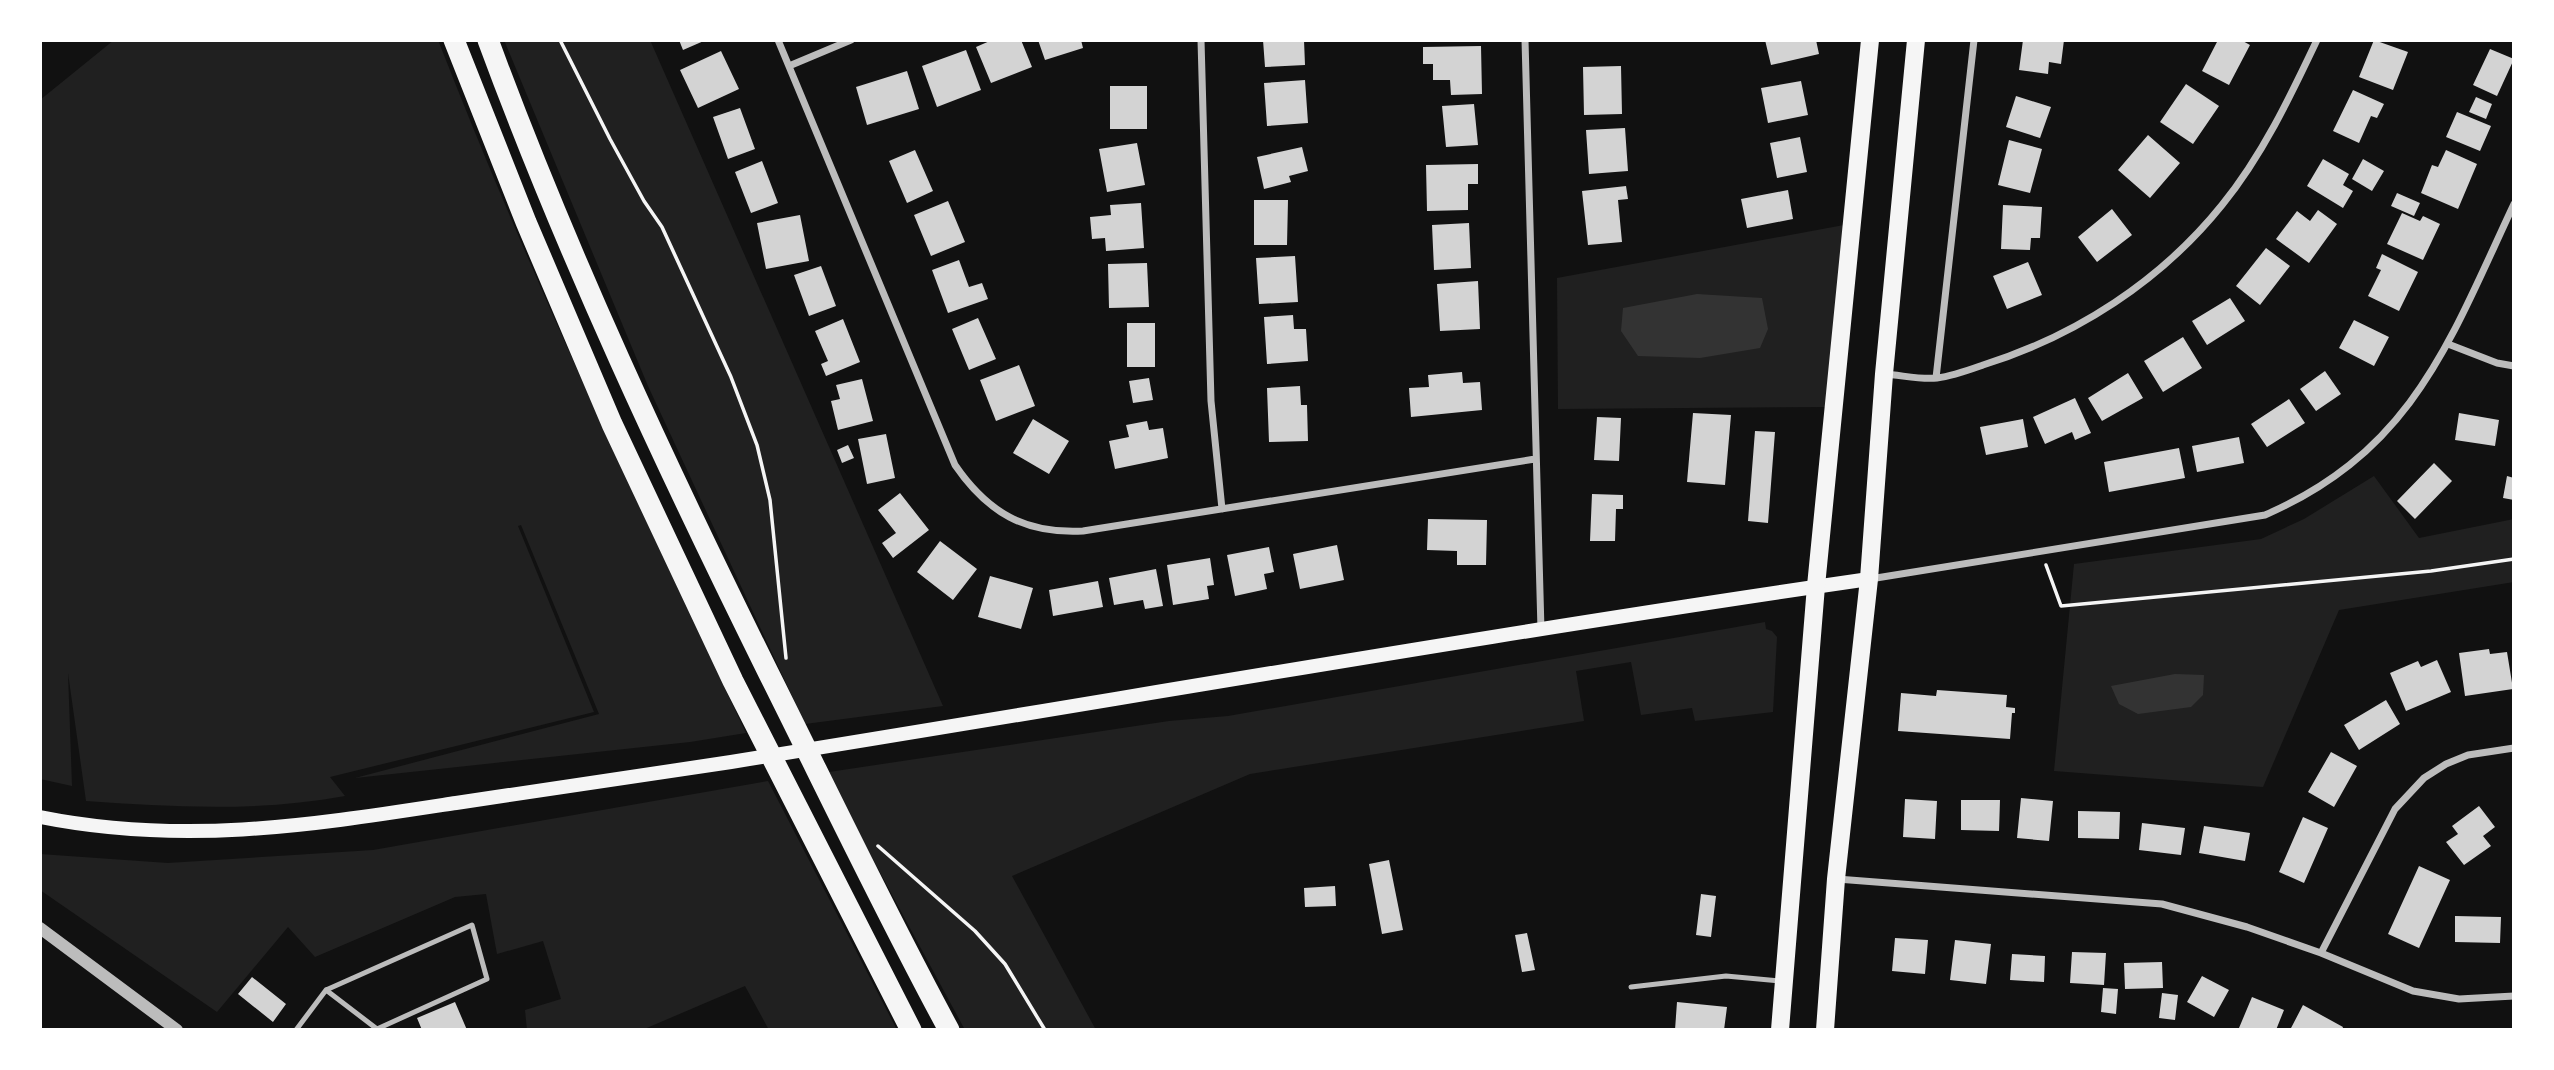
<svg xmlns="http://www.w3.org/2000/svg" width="2554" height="1070" viewBox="0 0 2554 1070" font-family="Karla,sans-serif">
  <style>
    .green { fill: #202020 }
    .water { fill: #333 }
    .building { fill: #d3d3d3 }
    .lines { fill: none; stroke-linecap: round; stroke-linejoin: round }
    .path { stroke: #f5f5f5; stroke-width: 3.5 }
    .service { stroke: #bcbcbc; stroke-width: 5 }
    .minor { stroke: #bcbcbc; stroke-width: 7 }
    .tertiary { stroke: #bcbcbc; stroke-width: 12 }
    .secondary { stroke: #f5f5f5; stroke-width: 14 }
    .primary { stroke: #f5f5f5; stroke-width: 18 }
    .motorway { stroke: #f5f5f5; stroke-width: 21 }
  </style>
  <rect width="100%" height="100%" fill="#111"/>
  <path class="green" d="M114,40h324c92,236 200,464 308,693l-56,9 -335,36 244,-64 -78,-189 -3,1 76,186 -264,65 15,19c-86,16 -172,11 -259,5l-18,-128 4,113 -32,-7v-679z
    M504,40h146l293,666 -138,18 -157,-338z
    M1844,225l-16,182 -270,2 -1,-131z
    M2374,476l45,62 95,-19v63l-175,28 -76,177 -209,-16 20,-207 187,-25 43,-20z
    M1765,622l1,7 6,2 5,6 -4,75 -78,9 -3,-13 -51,7 -10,-53 -55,9 8,50 -334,53 -238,102 84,154h-131l-102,-189 -34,-69 340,-51 59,-5z
    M768,781l129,249h-128l-24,-44 -103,44h-115l-2,-20 36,-11 -18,-58 -46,13 -11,-60 -31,3 -140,60 -27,-30 -71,85 -177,-122v-36l128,9 205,-13z"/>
  <path class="water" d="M1697,294l65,4 6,31 -8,19 -60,10 -62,-2 -17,-25 2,-23z
    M2175,674l29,1 -1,20 -12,12 -53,7 -19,-10 -8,-18z"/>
  <path class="building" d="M679,40h27l-23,10z
    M992,40h29l11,27 -41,16 -15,-36z
    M1038,40h43l2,8 -38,12z
    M1263,40h41l1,25 -40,2z
    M1765,40h51l3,14 -48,11z
    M2023,40h41l-3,24 -12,-2 -1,12 -29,-4z
    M2218,40h23l9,5 -21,40 -27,-14z
    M2374,40l34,12 -15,38 -34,-13z
    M1481,46l1,48 -31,1 -1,-15h-17v-16h-10v-17z
    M2490,49l24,10 -17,37 -24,-11z
    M966,50l15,40 -44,17 -15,-41z
    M721,51l18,38 -41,19 -18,-38z
    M1621,66l1,48 -38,1 -1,-48z
    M907,71l12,38 -52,16 -11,-38z
    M1305,80l3,43 -41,3 -3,-43z
    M1801,81l7,34 -40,8 -7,-35z
    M2186,84l33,22 -26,38 -33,-22z
    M1110,86h37v43h-37z
    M2353,90l31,14 -7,14 -6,-2 -12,27 -26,-12z
    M2016,96l35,11 -11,31 -34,-11z
    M2476,97l16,7 -6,15 -17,-7z
    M1474,104l4,41 -32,2 -4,-41z
    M740,108l15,41 -27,10 -15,-42z
    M2457,112l34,14 -11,25 -34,-14z
    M1625,128l3,43 -39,3 -3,-44z
    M2148,135l32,28 -30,35 -32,-28z
    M1800,137l7,35 -30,6 -7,-35z
    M2009,140l33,9 -12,44 -32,-8z
    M1137,143l8,42 -38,7 -8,-43z
    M1302,147l6,24 -19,5 2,6 -27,7 -7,-32z
    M915,150l18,41 -26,12 -18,-42z
    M2446,150l31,14 -19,45 -37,-16 11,-28 6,2z
    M2323,159l26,15 -6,11 10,6 -10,17 -36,-22z
    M2363,159l21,12 -12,20 -20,-12z
    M762,161l16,42 -27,10 -16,-41z
    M1478,164v20h-10v26l-41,1 -1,-46z
    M1626,186l2,13 -10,1 4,42 -34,3 -6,-54z
    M1788,190l5,29 -46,9 -6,-29z
    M2397,193l23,10 -6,13 -23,-10z
    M1254,200h34l-1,45h-33z
    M948,201l17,41 -34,14 -17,-41z
    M1141,203l3,45 -38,3 -1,-13 -13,1 -2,-22 21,-2 -1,-10z
    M2003,205l39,2 -2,31h-9l-1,12 -29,-1z
    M2112,209l20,26 -35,27 -19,-25z
    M2318,210l19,14 -28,39 -33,-24 21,-28 13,10z
    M2402,213l18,8 3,-5 17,8 -17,36 -36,-16z
    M800,215l9,46 -43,8 -9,-46z
    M1469,223l2,45 -37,2 -2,-45z
    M2266,248l24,18 -30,39 -24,-19z
    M2382,254l36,18 -19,39 -31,-15 13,-26 -5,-2z
    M1295,256l3,46 -39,2 -3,-46z
    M959,260l10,27 13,-4 6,16 -40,14 -16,-43z
    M2028,262l14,33 -35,14 -14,-33z
    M1147,263l2,44 -40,1 -1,-44z
    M821,266l15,40 -27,10 -15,-41z
    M1478,281l2,48 -40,2 -3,-47z
    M2230,298l15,23 -38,24 -15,-24z
    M1293,315l1,14h12l2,32 -41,3 -3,-47z
    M978,318l18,41 -27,11 -17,-41z
    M843,319l17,43 -34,14 -5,-12 7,-3 -13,-30z
    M2354,320l35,17 -15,29 -35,-18z
    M1127,323h28v44h-28z
    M2183,337l19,31 -39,24 -19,-31z
    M1019,365l16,41 -39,15 -16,-41z
    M2325,371l16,23 -25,17 -16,-22z
    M1462,372l1,11 17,-1 2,28 -71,7 -2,-29 20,-1 -1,-12z
    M2128,373l15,25 -41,23 -14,-23z
    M1149,378l4,22 -20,3 -4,-22z
    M862,379l11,42 -35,9 -7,-29 9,-2 -4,-14z
    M1300,386l1,19h6l1,36 -39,1 -2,-54z
    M2075,398l16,35 -16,7 -3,-8 -27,12 -12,-27z
    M2289,399l16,24 -38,24 -16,-23z
    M1693,413l38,2 -6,70 -38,-3z
    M2459,413l40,7 -4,26 -40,-6z
    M1597,417l24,1 -2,43 -25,-1z
    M1033,419l36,22 -20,33 -36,-21z
    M2023,419l5,28 -42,8 -6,-28z
    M1147,421l2,9 14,-2 5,30 -53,11 -6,-28 20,-4 -3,-12z
    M1755,431l20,1 -7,91 -20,-2z
    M886,434l9,44 -28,6 -9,-45z
    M2239,437l5,26 -47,9 -5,-26z
    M848,445l6,13 -12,5 -5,-13z
    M2179,448l6,30 -76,14 -5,-30z
    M2434,463l18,18 -37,38 -18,-18z
    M2507,476l7,2v22l-11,-2z
    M900,493l29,37 -36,28 -11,-15 14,-10 -18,-23z
    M1592,494l31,1v14h-7l-1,32h-25z
    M1428,519l59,1 -1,45h-29v-14l-30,-1z
    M940,541l37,28 -24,31 -36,-28z
    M1337,545l7,35 -44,9 -7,-35z
    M1269,547l5,25 -10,2 3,15 -32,7 -8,-41z
    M1210,558l4,27 -7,1 2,13 -36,6 -6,-40z
    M1156,569l7,37 -18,3 -2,-9 -29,5 -5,-27z
    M990,576l43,12 -12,41 -43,-12z
    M1098,581l5,26 -50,9 -4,-26z
    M2489,649l1,5 17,-2 6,37 -48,7 -6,-43z
    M2437,660l14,32 -45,19 -16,-38 28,-12 3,6z
    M1937,690l70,5 -1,12 9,1v5h-3l-2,26 -112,-8 3,-38 35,3z
    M2386,700l14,24 -41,26 -15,-25z
    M2331,752l26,14 -23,41 -26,-15z
    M2021,798l32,3 -4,40 -32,-3z
    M1905,799l32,2 -2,38 -32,-2z
    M1961,800h39l-1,31 -38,-1z
    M2479,806l16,21 -12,9 8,10 -27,19 -18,-23 12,-8 -6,-8z
    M2078,811l42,1 -1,27 -41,-1z
    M2303,817l25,11 -24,55 -25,-11z
    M2142,823l43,5 -4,27 -42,-5z
    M2204,826l46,7 -5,28 -46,-8z
    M1389,860l14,70 -21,4 -13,-70z
    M2419,866l31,14 -31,68 -31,-14z
    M1335,886l1,20 -31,1 -1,-19z
    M1701,894l15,2 -5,41 -15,-2z
    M2455,916l46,1 -1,26 -45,-1z
    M1527,933l8,37 -13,2 -7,-37z
    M1895,938l33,2 -3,34 -33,-3z
    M1955,940l36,4 -5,40 -36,-4z
    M2072,952l34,1 -2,32 -34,-2z
    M2012,954l33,2 -1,26 -34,-2z
    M2162,962l1,26 -38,1 -1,-26z
    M2202,976l27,14 -15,27 -27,-15z
    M252,977l34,27 -13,18 -35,-28z
    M2103,988l15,1 -2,25 -15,-2z
    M2162,993l16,2 -3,25 -16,-2z
    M2252,997l32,13 -8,20h-31l-6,-2z
    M455,1002l12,28h-45l-5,-12z
    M1677,1002l50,5 -3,23h-49z
    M2303,1005l40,22 -1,3h-52z"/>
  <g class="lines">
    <path class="path" d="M560,40l50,99 34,62 18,26 69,150 26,68 13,55 16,158
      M2046,565l15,41 370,-35 83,-12
      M878,846l97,85 30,33 40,66"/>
    <path class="service" d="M1631,987l95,-11 55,5
      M296,1030l30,-40 146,-65 15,54 -110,50 -51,-39"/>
    <path class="minor" d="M778,40l177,425c33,48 70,69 128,66l452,-72
      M1201,40l10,361 11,108
      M1525,40l16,590
      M789,66l62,-26
      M2448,344l49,19 17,3
      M1884,374c17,1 37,6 53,4 16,-2 32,-8 46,-13 93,-29 178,-84 239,-160 40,-49 68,-108 95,-165
      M1936,378l38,-338
      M1870,579l395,-64c149,-65 185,-175 249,-311
      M1837,879l325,25 85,23 74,26 92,38 46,8 55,-3
      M2321,953l74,-144 29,-31 22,-14 22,-9 46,-7"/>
    <path class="tertiary" d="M40,928l137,102"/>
    <path class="secondary" d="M40,817c145,29 272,8 416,-14 91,-13 183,-27 275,-41 380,-61 758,-128 1138,-183"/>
    <path class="primary" d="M1780,1030l36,-444 54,-546
      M1825,1030l11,-151 33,-300 15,-205 32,-334"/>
    <path class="motorway" d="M454,40l72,182 86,202 121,257 178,349
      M488,40c80,217 178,426 280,632 60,120 117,240 181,358"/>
  </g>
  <rect width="2554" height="1070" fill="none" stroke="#ffffff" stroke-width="84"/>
</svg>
